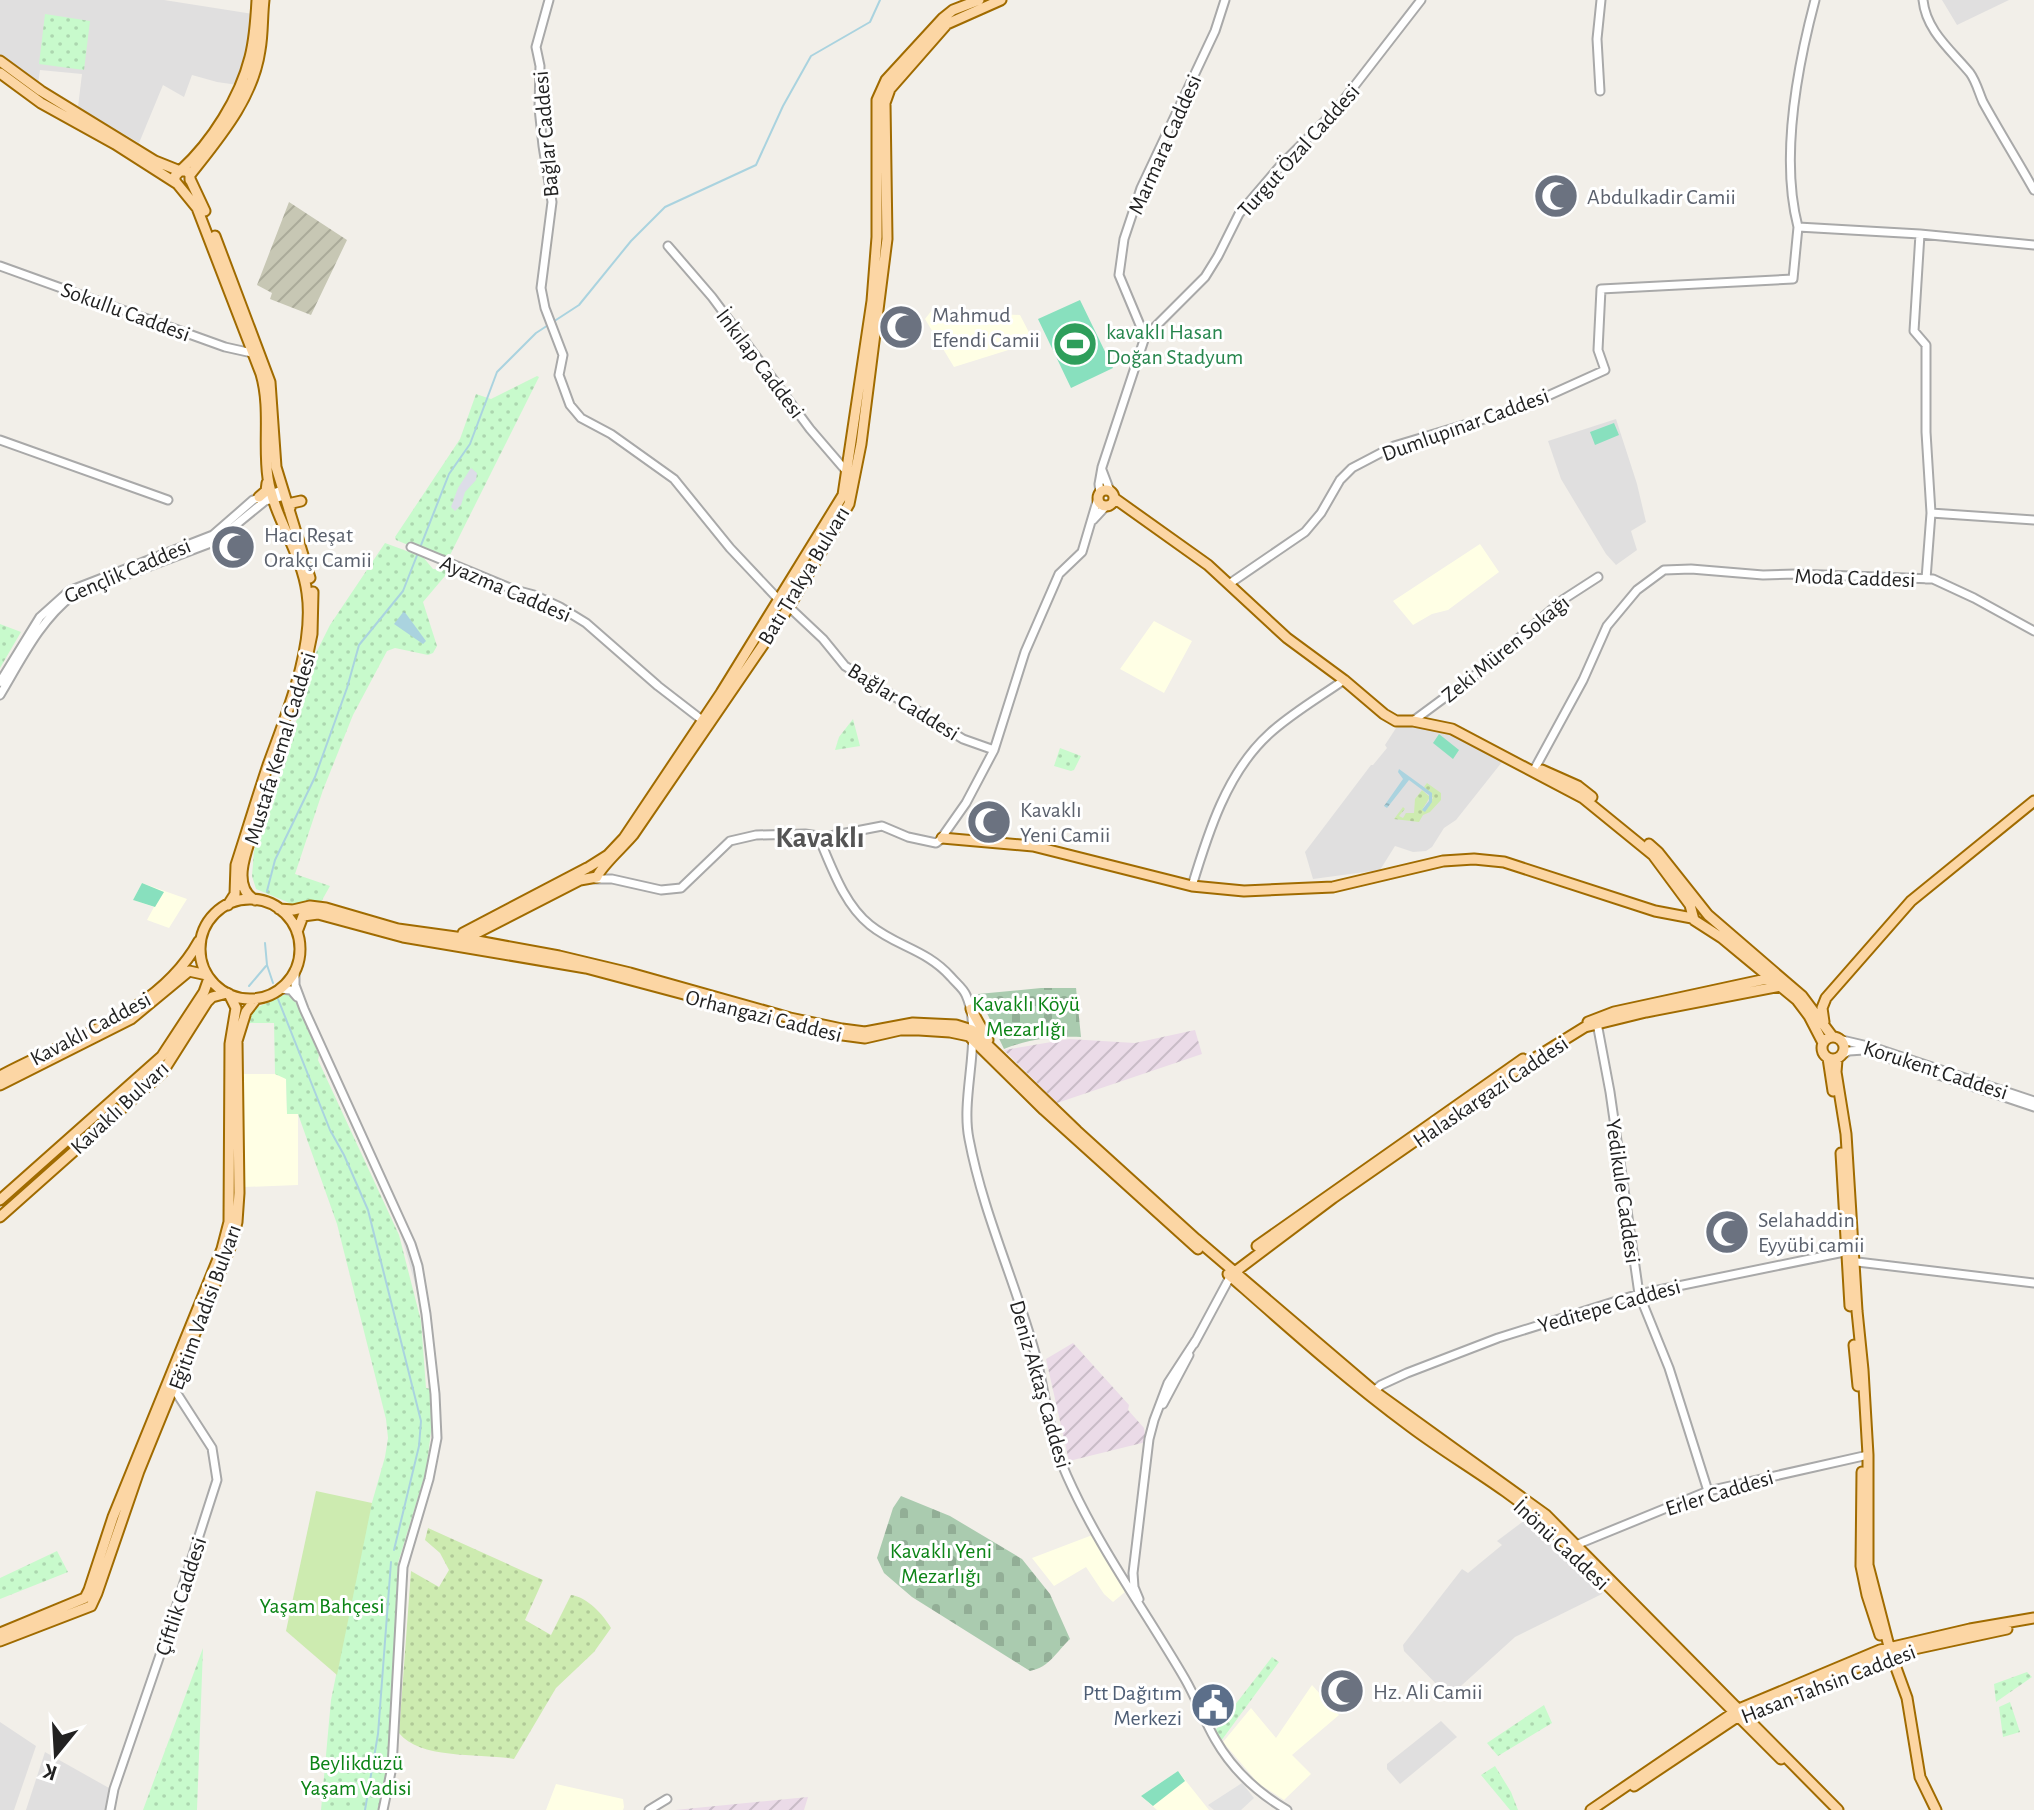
<svg xmlns="http://www.w3.org/2000/svg" width="2034" height="1810" viewBox="0 0 2034 1810" font-family="'Alegreya Sans',sans-serif">
  <style>
    .residential { fill: #e0dfdf }
    .industrial { fill: url(#industrial-furrows) }
    .education { fill: #ffffe5 }
    .construction { fill: url(#construction-furrows) }
    .grass { fill: url(#grass-dots) }
    .cemetery { fill: url(#cemetery-stones) }
    .park { fill: url(#park-dots) }
    .garden { fill: #cdebb0 }
    .pitch { fill: #88e0be }
    .parking { fill: #e2e2e2 }
    .plaza { fill: #dddde8 }
    .water { fill: url(#water-ripples) }
    .lines { fill: none; stroke-linecap: round; stroke-linejoin: round }
    .stream { stroke: #aad3df; stroke-width: 2 }
    .minor-casing { stroke: #a9a9a9; stroke-width: 11 }
    .major-casing { stroke: #a06b00; stroke-width: 13 }
    .minor { stroke: #fff; stroke-width: 7 }
    .major { stroke: #fcd6a4; stroke-width: 9 }
    .labels { text-anchor: middle; stroke-width: 6; stroke-linejoin: round; paint-order: stroke }
    .street-label { font-size: 22px; fill: #222; stroke: #fff }
    .worship-label { font-size: 22px; fill: #5b616d; stroke: #fff; text-anchor: start }
    .leisure-label { font-size: 22px; fill: #27864d; stroke: #fff; text-anchor: start }
    .park-label { font-size: 22px; fill: #0c8416; stroke: #fff }
    .service-label { font-size: 22px; fill: #4e5e75; stroke: #fff; text-anchor: end }
    .district-label { font-size: 30px; font-weight: bold; fill: #555; stroke: #fff }
  </style>
  <defs>
    <pattern id="industrial-furrows" width="10" height="10" patternUnits="userSpaceOnUse" patternTransform="scale(2)"><rect width="10" height="10" fill="#ebdbe8"/><path d="M-1 1l2-2M0 10L10 0M9 11l2-2" fill="none" stroke="#c9bcc7"/></pattern>
    <pattern id="construction-furrows" width="10" height="10" patternUnits="userSpaceOnUse" patternTransform="scale(2)"><rect width="10" height="10" fill="#c7c7b4"/><path d="M-1 1l2-2M0 10L10 0M9 11l2-2" fill="none" stroke="#abab9a"/></pattern>
    <pattern id="grass-dots" width="8" height="8" patternUnits="userSpaceOnUse" patternTransform="scale(2)"><rect width="8" height="8" fill="#cdebb0"/><path d="M2 2h.1M6 6h.1" fill="none" stroke="#b0c997" stroke-width="1.8" stroke-linecap="round"/></pattern>
    <pattern id="cemetery-stones" width="16" height="16" patternUnits="userSpaceOnUse" patternTransform="scale(2)"><rect width="16" height="16" fill="#aacbaf"/><path d="M2 7V4a2 2 0 0 1 4 0v3zM10 15v-3a2 2 0 0 1 4 0v3z" fill="#92ae96"/></pattern>
    <pattern id="park-dots" width="8" height="8" patternUnits="userSpaceOnUse" patternTransform="scale(2)"><rect width="8" height="8" fill="#c8facc"/><path d="M2 2h.1M6 6h.1" fill="none" stroke="#acd6af" stroke-width="1.8" stroke-linecap="round"/></pattern>
    <pattern id="water-ripples" width="26" height="14" patternUnits="userSpaceOnUse" patternTransform="scale(2)"><rect width="26" height="14" fill="#aad3df"/><path d="M2 4q2-2 4 0t4 0M15 11q2-2 4 0t4 0" fill="none" stroke="#92b5bf"/></pattern>
  </defs>
  <rect width="100%" height="100%" fill="#f2efe9"/>
  <path class="residential" d="M0,0h164l89,14 -7,49 -8,22 -21,-3 -25,-7 -8,22 -21,-12 -24,58 -61,-36 4,-33 -42,-4 -2,14 -38,-28z
    M1942,0h67l-52,25z
    M1616,419l21,65 9,38 -15,9 6,19 -21,15 -10,-11 -45,-75 -13,-38z
    M1406,724l45,8 50,24 1,6 -46,58 -12,8 -12,19 -6,4 -13,1 -18,-6 -15,24 -67,9 -8,-27 66,-87h2l14,-17 -2,-3 11,-17z
    M1529,1517h7l67,72 -1,5 -87,43 -64,58 -7,-3 -40,-41 -1,-6 59,-76 6,4 34,-28 -5,-4z
    M1441,1721l16,16 -57,47 -13,-15v-5z
    M0,1722l36,24 -22,64h-14z
    M45,1752l64,36 -3,22h-80z"/>
  <path class="industrial" d="M1195,1030l7,24 -145,49 -53,-53 65,-11 66,4z
    M1073,1343l56,62 -1,5 16,18 2,14 -77,19 -23,-102z
    M808,1797l-4,13h-129z"/>
  <path class="education" d="M932,310l88,5 14,27 -80,25 -29,-48z
    M1480,544l19,28 -51,38 -16,4 -19,11 -20,-24z
    M1154,621l38,20 -28,52 -44,-24z
    M142,883l45,16 -18,29 -22,-8 7,-13 -21,-7z
    M242,1074h37l7,5 1,34 11,1v71l-54,2z
    M1095,1534l30,58 -12,10 -9,-8 -18,-27 -32,19 -22,-28z
    M1312,1685l27,30 -47,40 19,19 -27,26 -26,-17 -35,-41 28,-34 25,30z
    M1178,1771l31,39h-52l-16,-14z
    M556,1784l67,15 1,8 -1,3h-77z"/>
  <path class="construction" d="M289,202l58,38 -36,75 -41,-16 2,-6 -15,-8z"/>
  <path class="grass" d="M1427,783l14,10v7l-11,12 -7,3 -4,7 -25,-3 9,-12 2,2 -6,7 4,2 3,-5h8l1,-14 7,-9 8,7 -8,13 11,-12 -9,-11z
    M428,1528l115,52 -18,40 26,15 20,-40c16,2 32,19 40,33l-17,24 -38,36 -42,71c-33,-6 -94,1 -115,-26l12,-162 28,16 10,-17 -9,-17 -15,-13z"/>
  <path class="cemetery" d="M1041,988h35l5,49c-27,-1 -52,2 -77,12l-26,-55z
    M901,1496l49,20 72,43 28,35 20,45c-14,13 -20,28 -40,32l-118,-74 -28,-24 -7,-15 16,-50z"/>
  <path class="park" d="M45,14l45,7 -6,49 -45,-6z
    M537,376l2,1 -92,184 -51,-21 -1,-3 65,-98 16,-45 15,5z
    M385,543l38,14 10,12 17,1 -27,32 14,44 -4,7 -5,2 -33,-7 -8,3 -34,64 -30,75 -28,84 35,12 -9,16 -29,2 -36,-15 -4,-13 2,-25 54,-166 6,-28 16,-32z
    M0,624l21,8 -21,36z
    M853,719l7,27 -25,4 4,-13z
    M1060,748l21,8 -7,14 -3,1 -17,-5z
    M288,993l5,3 26,59 -1,5 81,175 22,86 5,67 6,1v35l-6,47 -28,92 -10,213 -7,34h-60l10,-110 38,-187 16,-56 3,-19 -2,-19 -49,-195 -39,-110h-11l-1,-35 -11,-5 -1,-51h-26l6,-14z
    M57,1551l11,21 -68,27v-21z
    M203,1648l-6,162h-54z
    M1272,1657l7,5 -58,79 -7,-9z
    M2027,1672l5,5 -36,25 -2,-18z
    M2010,1702l10,30 -17,5 -4,-30z
    M1544,1705l8,18 -54,33 -11,-13z
    M1495,1766l16,26 7,18h-8l-29,-35z"/>
  <path class="garden" d="M316,1491l56,12 -35,172 -51,-44z"/>
  <path class="pitch" d="M1080,300l33,68 -42,20 -33,-69z
    M1614,423l5,12 -24,10 -5,-13z
    M1439,734l20,16 -6,9 -20,-16z
    M142,883l22,9 -9,15 -22,-7z
    M1178,1771l7,10 -32,25 -12,-10z"/>
  <path class="parking" d="M321,1056l80,170 14,39 5,25 -3,1 -17,-60 -79,-171z
    M1242,1783l12,15 -13,12h-27l-6,-5z"/>
  <path class="plaza" d="M471,468l6,5 -1,7 -11,12 -4,13 -6,6 -4,-4 7,-19z"/>
  <path class="water" d="M404,611l22,30 -3,3 -29,-20z
    M1399,769l33,24v9l-7,10 -3,-2 7,-9v-6l-20,-15 -22,28 -3,-2 19,-27 -5,-7z"/>
  <g class="lines">
    <path class="stream" d="M267,891l8,-31 40,-83 32,-89 12,-43 44,-54 46,-117 21,-30 27,-72 39,-39 43,-28 52,-64 34,-34 91,-42 27,-59 28,-50 59,-34 10,-22
      M265,943l2,22 6,18
      M249,986l17,-20
      M278,999l52,131 14,25 24,55 53,211 -2,25 -25,104
      M59,1154l82,-71
      M46,1165l8,-6
      M365,1810l13,-76 13,-172"/>
    <g class="minor-casing">
      <path id="minor" d="M549,0l-13,47 4,19 -1,42 4,38 9,56 -11,86 4,20 18,47 -4,20 11,30 11,13 30,16 63,45 56,69 49,52
        M1923,0c3,31 29,51 47,73 6,8 9,20 13,29 16,29 34,58 51,88
        M1600,91l-3,-52 4,-39
        M1798,227c-18,-69 -1,-159 17,-227
        M1920,234l-6,97 12,14v87l5,81
        M668,246l44,51 98,132 37,43
        M0,266l225,81 27,6
        M1145,337l60,-60 13,-21 21,-42 41,-48 55,-55 86,-111
        M0,440l168,60
        M1102,470l8,21
        M1100,493l-1,-9 3,-17 43,-130 -26,-62 5,-36 17,-51 74,-157 10,-31
        M1093,520l13,-14
        M411,547l104,43 19,5 26,12 26,16 72,63 44,34 6,1
        M1926,579l5,-66 103,7
        M1229,584l76,-52 16,-19 19,-33 12,-12 42,-22 127,-38 84,-38 -7,-20 3,-61 192,-10 5,-52 122,7 114,11
        M789,607l34,32 22,27 118,73 31,11
        M0,682l40,-65 29,-26 144,-56 40,-35 29,-10
        M0,695c21,-35 40,-75 73,-100l143,-54 49,-40 19,-5
        M1413,721l69,-51 82,-71 34,-22
        M1534,770l49,-90 24,-54 30,-36 27,-20 27,-1 72,6 33,-1 137,5 41,19 60,33
        M819,838c13,30 25,66 51,87 27,22 56,24 81,52 5,6 12,11 15,18 18,40 -6,100 3,144 14,74 46,142 66,214 11,41 14,84 32,123 32,72 79,136 118,203 11,19 19,41 30,60 17,30 43,54 72,71
        M596,879h16l49,11 20,-2 49,-47 26,-6 49,-1 20,3 57,-11 26,11 28,6 4,-3 26,-37 28,-53 31,-98 34,-78 23,-22 16,-54
        M1192,886c16,-53 35,-114 77,-152 23,-21 51,-37 75,-54
        M295,970v15l9,24 107,235 7,22 8,48 9,80 2,44 -8,41 -26,88 -11,200 -9,43
        M280,989l11,1 6,7
        M1597,1023l13,69 29,202 30,74 39,123
        M1838,1039l34,8 162,54
        M1842,1055l7,-4 15,-1 170,57
        M1849,1261l185,22
        M1194,1344l36,-67
        M1374,1391l7,-6 26,-12 91,-35 141,-44 210,-43
        M1163,1404l26,-49
        M1576,1545l132,-54 160,-36
        M1139,1599l-5,-12 -1,-14 16,-134 5,-19 14,-37 28,-43
        M110,1810l4,-21 56,-163 47,-146 -5,-32 -38,-59
        M649,1810l18,-11"/>
    </g>
    <g class="major-casing">
      <path id="major" d="M0,61l41,30 114,70 25,10
        M0,73l41,30 74,41 61,39
        M181,170c31,-28 59,-73 69,-113 5,-19 6,-38 7,-57
        M190,175l-3,-4h-7l-5,5v5l22,27 64,166c10,34 2,70 7,104 6,40 34,75 39,115 8,55 -21,122 -39,172 -11,33 -21,66 -32,100l-1,29 -7,11
        M190,179l15,32
        M190,180v-5c29,-37 63,-76 70,-125 3,-16 2,-33 4,-50
        M215,236l55,146 6,85 34,111
        M1098 498a8 8 0 1 1 16 0a8 8 0 1 1-16 0Z
        M259,497l7,-6 1,-8
        M1114,498l94,67 79,73 57,42 40,34 12,7h17l39,8 131,69 70,57 37,50 4,15 28,18 75,62 12,16 14,27
        M289,510l3,-7 9,-2
        M305,668l7,-34 1,-42
        M1542,770l36,16 14,11
        M942,838l91,8 159,40 52,5 89,-4 110,-26 31,-2 30,3 151,49 37,7
        M1649,844l9,8 50,63 94,81 30,40
        M589,867l19,-12 16,-17 97,-145 122,-198 29,-194 5,-64v-137l9,-20 57,-62 10,-8 26,-10
        M200 949a50 50 0 1 1 100 0a50 50 0 1 1-100 0Z
        M255,900c-28,-15 -3,-61 3,-84
        M279,909l14,1 17,-4 16,2 72,21 58,8 103,19 71,17 160,45 52,11 23,3 48,-9 43,2 16,5 105,101 119,108 178,152 172,124 292,295
        M297,932l6,-16 15,-2 85,23 183,31 169,45
        M463,933l124,-65
        M465,939l115,-59 17,-3c4,-11 27,-31 36,-42l156,-228 60,-103 12,-60 26,-205 -2,-136 5,-14 57,-65 54,-24
        M971,1009l17,31
        M1588,1022l26,-10 157,-34
        M1824,1022l-2,-14 4,-10 85,-97 123,-100
        M835,1034l30,4 35,-8h19l31,2 19,4 75,74 154,139
        M1822 1048a11 11 0 1 1 22 0a11 11 0 1 1-22 0Z
        M1828,1058l5,33
        M1837,1060l-1,12 10,62 11,177 6,59 5,85v110l23,89 16,44 13,79 16,33
        M0,1076c70,-38 158,-61 199,-135
        M0,1085l131,-66 58,-48 18,4
        M1841,1153l9,153
        M0,1200l162,-144 42,-64 5,-14
        M0,1217l162,-144 45,-71 5,-5 15,-4
        M1257,1246l266,-187
        M1228,1274c59,52 119,106 183,153 44,33 93,59 134,96l236,236
        M1232,1274l101,-76 197,-137 55,-34 61,-15 135,-26
        M1854,1345l4,41
        M1862,1472l-1,94 6,29 13,40
        M0,1633l85,-35 4,-8 24,-73 109,-268 7,-27 1,-178 6,-36 -7,-14
        M0,1641l91,-35 6,-13 42,-122 92,-226 6,-23 2,-29 -2,-152 9,-29 10,-13
        M1634,1786l109,-73 148,-59 116,-25
        M1591,1810l148,-101 141,-59 90,-21 64,-11"/>
    </g>
    <use href="#minor" class="minor"/>
    <use href="#major" class="major"/>
  </g>
  <defs>
    <g id="mosque-disc" transform="scale(2.3)"><circle r="9.5" fill="#6b7280" stroke="#fff"/><path d="M3.5-4.9A6 6 0 1 0 3.5 4.9A5 5 0 1 1 3.5-4.9Z" fill="#fff"/></g>
    <g id="stadium-disc" transform="scale(2.3)"><circle r="9.5" fill="#2e9e5b" stroke="#fff"/><path d="M0-5a6.5 5 0 1 0 0 10a6.5 5 0 1 0 0-10ZM-3.5-1.8h7v3.6h-7Z" fill="#fff"/></g>
    <g id="civic-disc" transform="scale(2.3)"><circle r="9.5" fill="#5c6f8a" stroke="#fff"/><path d="M-.6-6.5H3V-4.5H.6V-3L4-1V1h2V6H-6V1h2V-1L-.6-3ZM-1.2 2.5V6h2.4V2.5Z" fill="#fff"/></g>
  </defs>
  <g fill-rule="evenodd">
    <use href="#mosque-disc" x="1556" y="196"/>
    <use href="#mosque-disc" x="901" y="327"/>
    <use href="#stadium-disc" x="1075" y="344"/>
    <use href="#mosque-disc" x="233" y="547"/>
    <use href="#mosque-disc" x="989" y="822"/>
    <use href="#mosque-disc" x="1727" y="1232"/>
    <use href="#mosque-disc" x="1342" y="1691"/>
    <use href="#civic-disc" x="1213" y="1705"/>
  </g>
  <g class="labels">
    <g class="street-label">
      <text transform="translate(545 134) rotate(-95)" y="8">Bağlar Caddesi</text>
      <text transform="translate(1164 144) rotate(-66)" y="8">Marmara Caddesi</text>
      <text transform="translate(1298 150) rotate(-48)" y="8">Turgut Özal Caddesi</text>
      <text transform="translate(126 311) rotate(20)" y="8">Sokullu Caddesi</text>
      <text transform="translate(761 363) rotate(53)" y="8">İnkılap Caddesi</text>
      <text transform="translate(1465 424) rotate(-20)" y="8">Dumlupınar Caddesi</text>
      <text transform="translate(127 570) rotate(-23)" y="8">Gençlik Caddesi</text>
      <text transform="translate(803 575) rotate(-59)" y="8">Batı Trakya Bulvarı</text>
      <text transform="translate(1855 577) rotate(2)" y="8">Moda Caddesi</text>
      <text transform="translate(506 588) rotate(23)" y="8">Ayazma Caddesi</text>
      <text transform="translate(1505 648) rotate(-39)" y="8">Zeki Müren Sokağı</text>
      <text transform="translate(904 701) rotate(32)" y="8">Bağlar Caddesi</text>
      <text transform="translate(279 748) rotate(-73)" y="8">Mustafa Kemal Caddesi</text>
      <text transform="translate(764 1015) rotate(14)" y="8">Orhangazi Caddesi</text>
      <text transform="translate(90 1028) rotate(-28)" y="8">Kavaklı Caddesi</text>
      <text transform="translate(1936 1069) rotate(18)" y="8">Korukent Caddesi</text>
      <text transform="translate(1490 1091) rotate(-34)" y="8">Halaskargazi Caddesi</text>
      <text transform="translate(119 1107) rotate(-43)" y="8">Kavaklı Bulvarı</text>
      <text transform="translate(1624 1191) rotate(82)" y="8">Yedikule Caddesi</text>
      <text transform="translate(1609 1305) rotate(-16)" y="8">Yeditepe Caddesi</text>
      <text transform="translate(204 1307) rotate(-70)" y="8">Eğitim Vadisi Bulvarı</text>
      <text transform="translate(1041 1384) rotate(74)" y="8">Deniz Aktaş Caddesi</text>
      <text transform="translate(1719 1492) rotate(-17)" y="8">Erler Caddesi</text>
      <text transform="translate(1562 1544) rotate(43)" y="8">İnönü Caddesi</text>
      <text transform="translate(180 1596) rotate(-72)" y="8">Çiftlik Caddesi</text>
      <text transform="translate(1828 1683) rotate(-21)" y="8">Hasan Tahsin Caddesi</text>
    </g>
    <g class="worship-label">
      <text x="1587" y="204">Abdulkadir Camii</text>
      <text x="932" y="322">Mahmud<tspan x="932" dy="25">Efendi Camii</tspan></text>
      <text x="264" y="542">Hacı Reşat<tspan x="264" dy="25">Orakçı Camii</tspan></text>
      <text x="1020" y="817">Kavaklı<tspan x="1020" dy="25">Yeni Camii</tspan></text>
      <text x="1758" y="1227">Selahaddin<tspan x="1758" dy="25">Eyyübi camii</tspan></text>
      <text x="1373" y="1699">Hz. Ali Camii</text>
    </g>
    <g class="leisure-label">
      <text x="1106" y="339">kavaklı Hasan<tspan x="1106" dy="25">Doğan Stadyum</tspan></text>
    </g>
    <g class="park-label">
      <text x="1026" y="1011">Kavaklı Köyü<tspan x="1026" dy="25">Mezarlığı</tspan></text>
      <text x="941" y="1558">Kavaklı Yeni<tspan x="941" dy="25">Mezarlığı</tspan></text>
      <text x="322" y="1613">Yaşam Bahçesi</text>
      <text x="356" y="1770">Beylikdüzü<tspan x="356" dy="25">Yaşam Vadisi</tspan></text>
    </g>
    <g class="service-label">
      <text x="1182" y="1700">Ptt Dağıtım<tspan x="1182" dy="25">Merkezi</tspan></text>
    </g>
    <g class="district-label">
      <text x="820" y="847">Kavaklı</text>
    </g>
  </g>
  <g transform="translate(56 1754) rotate(198)" stroke="#ffffff" stroke-width="6" paint-order="stroke">
  <path d="M0-6L14 30L0 20L-14 30Z" fill="#222222"/>
  <text y="-12" font-size="22" font-weight="bold" text-anchor="middle" fill="#222222">K</text>
  </g>
</svg>
